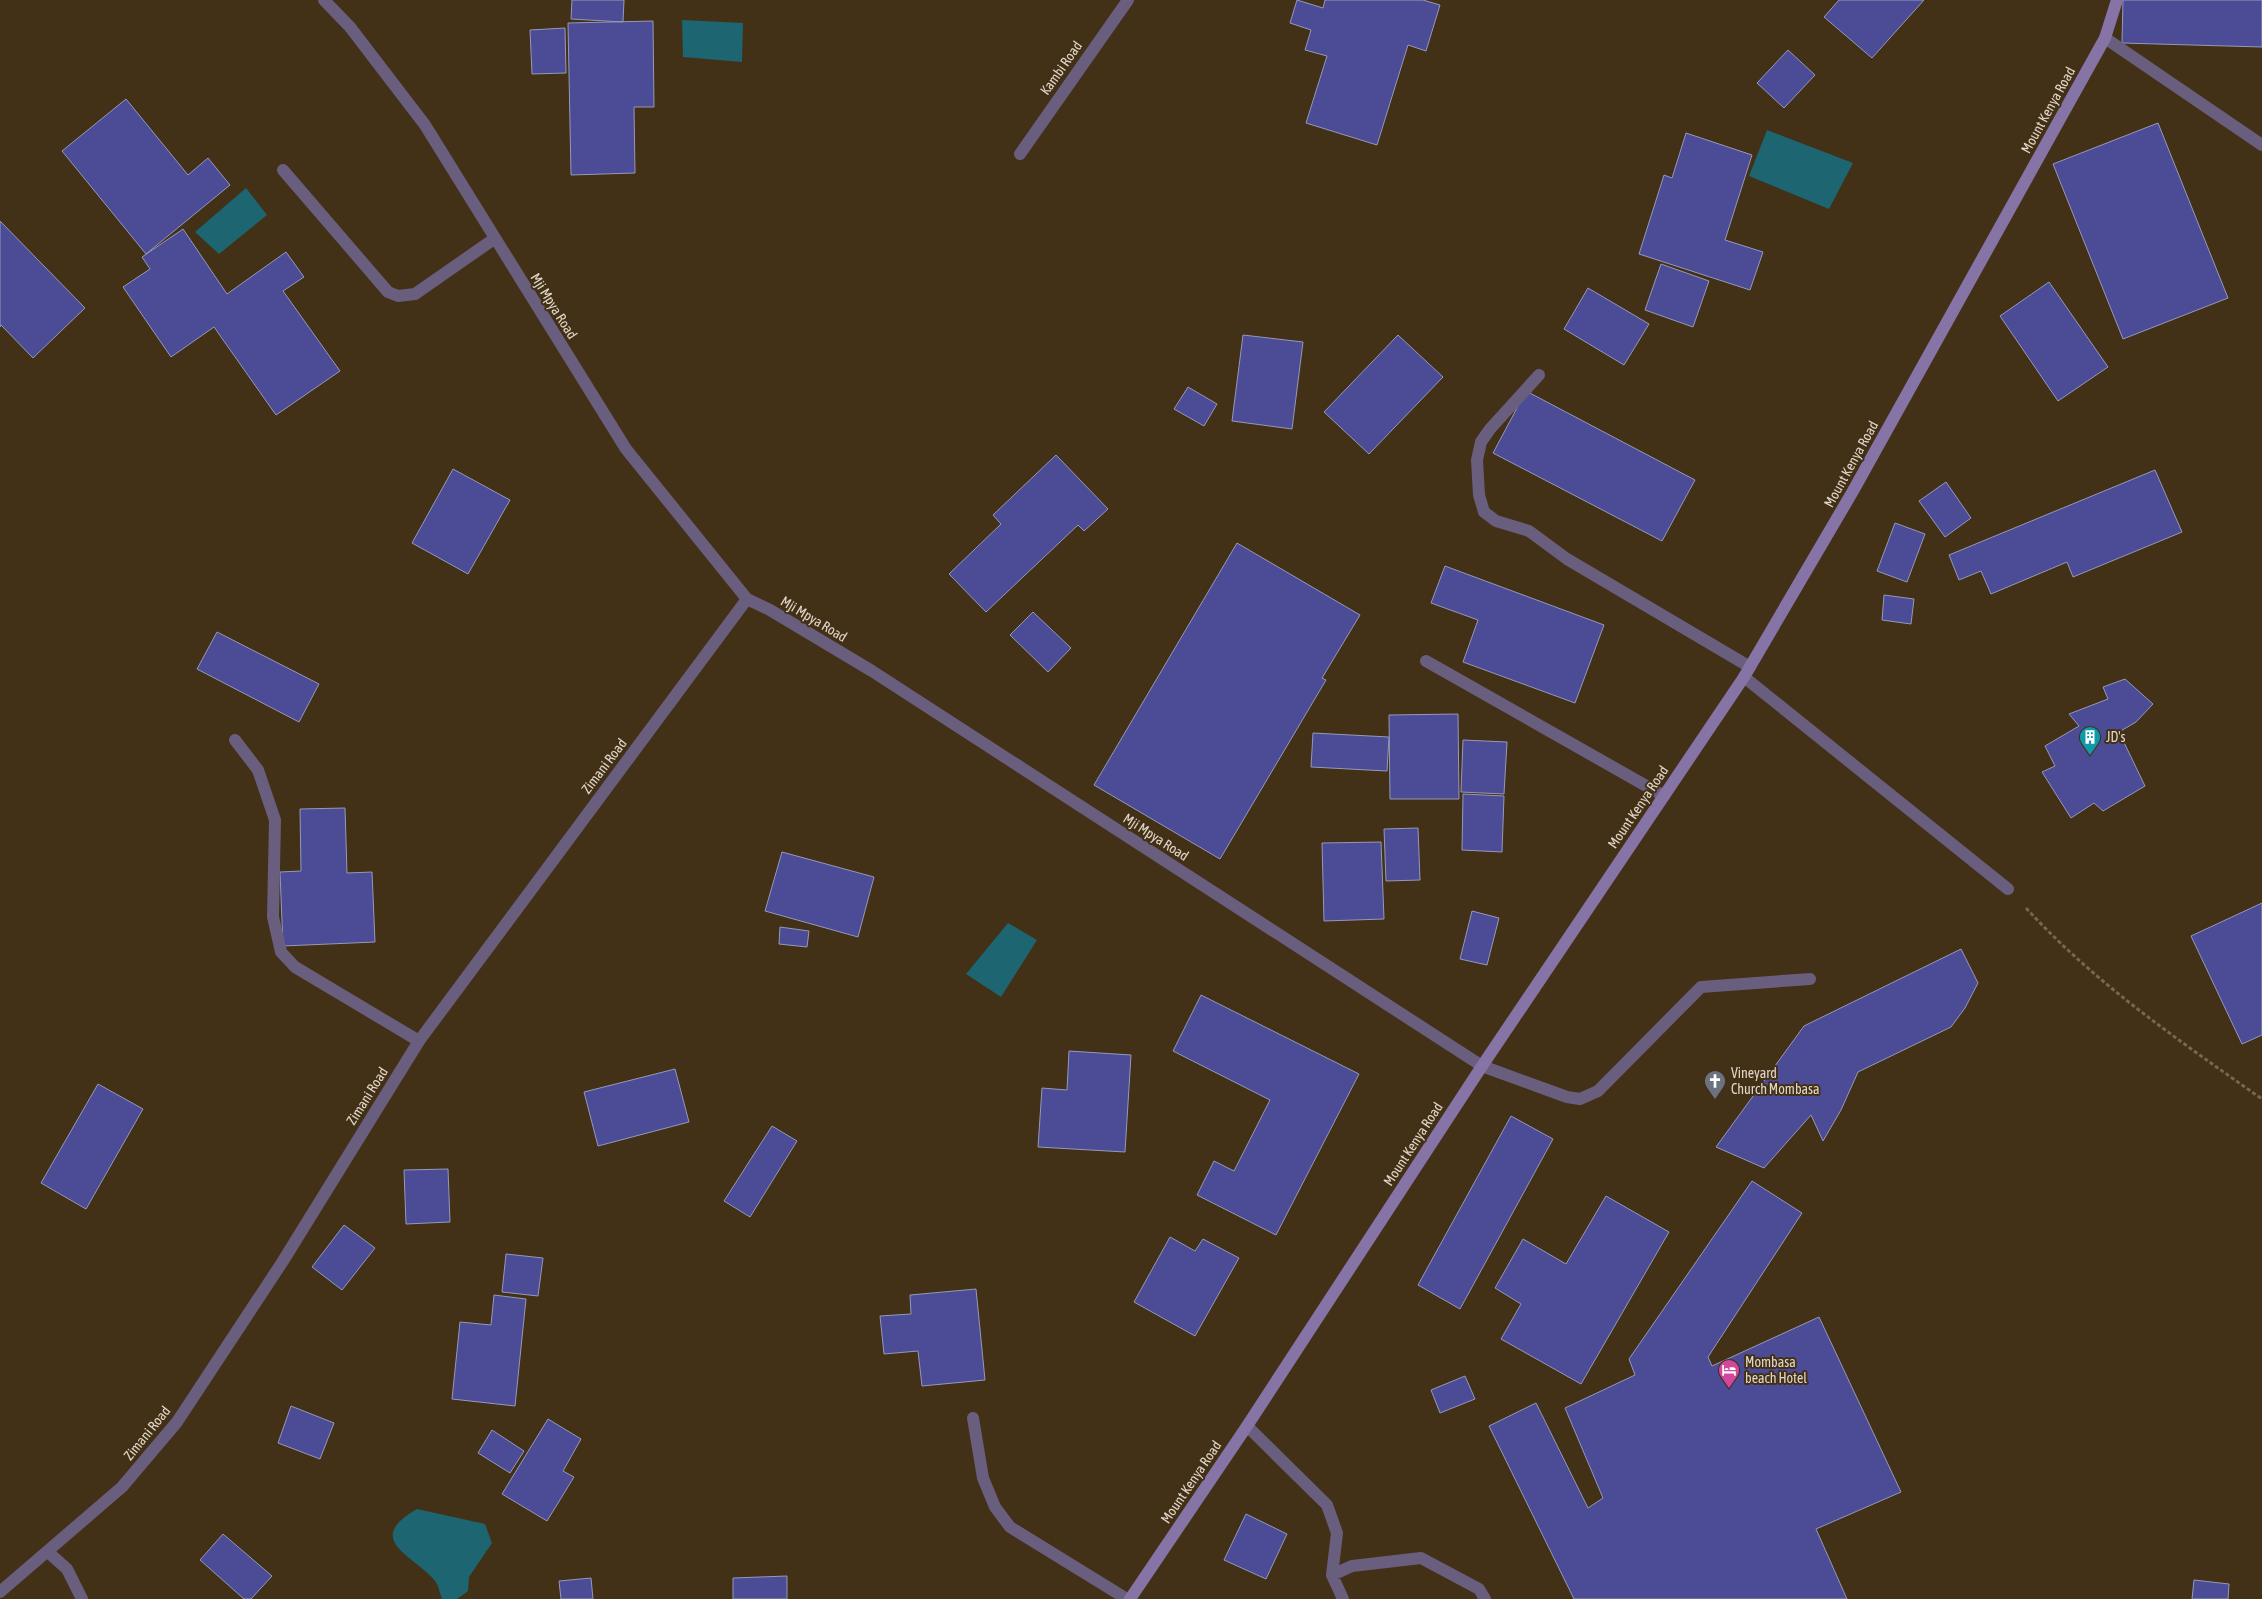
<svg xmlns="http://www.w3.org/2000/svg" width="2262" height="1599" viewBox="0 0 2262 1599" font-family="'Asap Condensed',sans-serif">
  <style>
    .water { fill: #1d6570 }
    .building { fill: #4b4c95; stroke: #9699b9 }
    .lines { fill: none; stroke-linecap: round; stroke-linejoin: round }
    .path { stroke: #776752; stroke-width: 3; stroke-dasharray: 4 2.5; stroke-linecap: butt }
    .lane { stroke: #6a5e7e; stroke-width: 12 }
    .street { stroke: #6a5e7e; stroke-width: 12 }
    .secondary { stroke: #8774a7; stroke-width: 12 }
    .labels { text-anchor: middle; stroke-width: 4; stroke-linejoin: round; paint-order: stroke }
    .street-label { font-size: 14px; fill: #e1d6c7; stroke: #423017 }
    .poi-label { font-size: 14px; fill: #e1d6c7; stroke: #423017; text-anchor: start }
  </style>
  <rect width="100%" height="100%" fill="#423017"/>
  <path class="water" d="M682,20l61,3 -1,39 -59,-5z
    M1767,130l86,33 -24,46 -80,-33z
    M246,188l21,27 -48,39 -24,-22z
    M1008,923l29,17 -36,57 -35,-23z
    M417,1509l68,15 7,19 -23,34 -1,14 -11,8h-15c-2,-5 -3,-11 -5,-15 -16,-26 -78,-42 -20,-75z"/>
  <path class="building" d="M572,0h52l-1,22 -52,-3z
    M1297,0l26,8 2,-8h98l17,5 -14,46 -18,-6 -31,100 -71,-22 21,-67 -22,-6 6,-20 -21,-7z
    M1839,0h85l-52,58 -48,-41z
    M2123,0h139v47l-140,-4z
    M653,21l1,86h-20l1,66 -64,2 -3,-152z
    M565,28l1,45 -34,1 -2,-44z
    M1788,50l27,25 -31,33 -27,-25z
    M126,99l62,76 20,-17 22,27 -84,69 -84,-103z
    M2158,123l70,175 -105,41 -70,-175z
    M1686,133l66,22 -27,85 38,12 -13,38 -111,-36 25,-79 8,3z
    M0,221l85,87 -52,50 -32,-33 -1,2z
    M183,229l44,65 59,-42 18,25 -21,14 57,80 -64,44 -62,-88 -43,30 -48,-70 27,-18 -8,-12z
    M1661,264l48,17 -16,46 -48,-17z
    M2049,282l59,85 -50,34 -58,-85z
    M1588,288l61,36 -25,41 -60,-36z
    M1243,335l60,7 -11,87 -60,-8z
    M1398,335l45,42 -74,77 -45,-42z
    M1188,387l29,17 -13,22 -30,-17z
    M1526,391l169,89 -33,61 -169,-88z
    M1056,455l52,54 -24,22 -6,-6 -92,87 -37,-38 52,-50 -8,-9z
    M453,469l57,31 -42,74 -56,-31z
    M2155,470l27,62 -109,45 -6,-15 -76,32 -10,-23 -22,9 -10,-25z
    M1946,482l25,36 -26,19 -26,-36z
    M1895,523l30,11 -18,48 -30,-11z
    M1237,543l123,72 -38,63 4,2 -106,179 -126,-74z
    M1445,566l159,59 -29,78 -112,-41 15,-42 -47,-17z
    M1884,595l30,4 -3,25 -29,-4z
    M1033,612l38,36 -23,24 -38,-37z
    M217,632l102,52 -20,38 -102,-53z
    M2125,679l28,25 -17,18 -17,10 26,54 -42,25 -9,-8 -23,15 -29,-46 13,-6 -10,-20 34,-20 -10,-12 39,-15 -5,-12z
    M1458,714l1,85h-69l-1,-84z
    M1313,733l76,4 -2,34 -76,-4z
    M1463,740l44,2 -3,52 -43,-2z
    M1463,794l41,2 -2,56 -40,-2z
    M345,808l2,65 25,-1 3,70 -92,4 -3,-74 21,-1 -1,-62z
    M1418,828l2,52 -34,1 -2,-52z
    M1381,842l3,77 -60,2 -2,-78z
    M782,852l92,25 -16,60 -93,-26z
    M2262,903v132l-20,9 -51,-108z
    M1472,911l27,7 -12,47 -27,-6z
    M780,927l29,4 -2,16 -28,-3z
    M1961,949l17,34 -13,25 -14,19 -93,45 -17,38 -18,31 -12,-26 -47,53 -48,-21 88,-121z
    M1201,995l158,79 -83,161 -79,-40 17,-34 20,10 36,-71 -97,-49z
    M1069,1051l62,4 -6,97 -87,-5 4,-59 25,2z
    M675,1069l14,53 -91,24 -14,-54z
    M98,1084l45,25 -57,100 -45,-26z
    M1511,1116l42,23 -93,170 -42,-24z
    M772,1126l25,15 -47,76 -26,-16z
    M448,1169l2,53 -44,2 -2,-54z
    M1752,1181l50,32 -94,144 4,9 107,-49 82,175 -85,37 31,70h-273l-85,-173 47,-23 52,105 15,-10 -38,-90 70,-33 -6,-16z
    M1606,1196l63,36 -88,152 -80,-45 20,-35 -26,-16 28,-49 43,25z
    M344,1225l31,23 -33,42 -30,-23z
    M1170,1237l25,14 8,-12 36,19 -44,78 -61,-34z
    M506,1254l37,4 -5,38 -36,-4z
    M976,1289l9,91 -63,6 -4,-35 -34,3 -4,-38 31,-2 -1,-19z
    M494,1295l32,4 -11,107 -63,-7 8,-77 31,3z
    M1465,1376l10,23 -35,14 -9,-23z
    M291,1406l43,17 -14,36 -42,-16z
    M548,1419l33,20 -18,32 11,6 -27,44 -45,-27z
    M492,1430l32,21 -14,22 -32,-20z
    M1246,1514l41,20 -21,45 -42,-19z
    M223,1534l49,42 -21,23h-7l-44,-39z
    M787,1576v23h-54v-21z
    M591,1578l2,21h-32l-2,-18z
    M2194,1580l35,4 -1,15h-36z"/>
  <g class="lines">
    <path class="path" d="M2026,908c71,77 151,131 236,191"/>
    <path class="lane" d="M2105,38l157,107
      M283,170l105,122 10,4 17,-2 79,-55
      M1539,375l-49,54 -9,13 -4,18 2,35 5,17 12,9 33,10 38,28 183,108
      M1426,661l238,135
      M1744,677l264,212
      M235,740l23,30 17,50 -2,97 8,35 14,15 124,74
      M1482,1066l85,31 13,2 18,-8 103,-104 109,-8
      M973,1418l10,60 12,29 15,20 117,72
      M1247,1426l80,79 10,28 -5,42 11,24
      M48,1552l19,17 15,30
      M1332,1575l20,-9 69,-8 58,31 6,10"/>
    <path class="street" d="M324,0l26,27 75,98 201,324 121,150 23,11 102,61 610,395
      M1020,154l108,-154
      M0,1592l122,-105 55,-65 106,-161 136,-220 328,-442"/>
    <path class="secondary" d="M1130,1599l117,-173 235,-360 262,-389 109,-186 252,-453 12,-38"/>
  </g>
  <defs>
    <g id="building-pin" transform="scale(1.125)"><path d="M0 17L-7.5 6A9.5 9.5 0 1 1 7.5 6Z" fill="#0f9aa8" stroke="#423017"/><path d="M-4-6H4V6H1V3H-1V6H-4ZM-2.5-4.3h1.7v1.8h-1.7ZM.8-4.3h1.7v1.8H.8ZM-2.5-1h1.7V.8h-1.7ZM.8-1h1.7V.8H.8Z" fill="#fff"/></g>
    <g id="church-pin" transform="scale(1.125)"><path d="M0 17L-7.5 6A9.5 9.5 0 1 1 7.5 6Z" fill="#6b7280" stroke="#423017"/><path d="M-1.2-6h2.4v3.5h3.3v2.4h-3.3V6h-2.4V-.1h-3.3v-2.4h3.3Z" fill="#fff"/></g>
    <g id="hotel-pin" transform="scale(1.125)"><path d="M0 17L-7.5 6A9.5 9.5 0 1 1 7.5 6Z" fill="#d1479c" stroke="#423017"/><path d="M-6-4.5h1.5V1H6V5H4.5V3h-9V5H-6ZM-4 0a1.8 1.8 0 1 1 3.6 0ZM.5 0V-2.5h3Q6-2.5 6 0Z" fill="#fff"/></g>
  </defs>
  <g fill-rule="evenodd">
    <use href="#building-pin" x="2090" y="737"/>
    <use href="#church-pin" x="1715" y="1081"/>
    <use href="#hotel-pin" x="1729" y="1370"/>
  </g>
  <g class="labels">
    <g class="street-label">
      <text transform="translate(1061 68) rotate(-55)" y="5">Kambi Road</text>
      <text transform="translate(2048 110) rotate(-61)" y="5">Mount Kenya Road</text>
      <text transform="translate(554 306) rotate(58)" y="5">Mji Mpya Road</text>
      <text transform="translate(1851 464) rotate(-61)" y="5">Mount Kenya Road</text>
      <text transform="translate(814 619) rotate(31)" y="5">Mji Mpya Road</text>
      <text transform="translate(604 766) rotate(-53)" y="5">Zimani Road</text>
      <text transform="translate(1638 807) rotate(-56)" y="5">Mount Kenya Road</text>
      <text transform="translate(1156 837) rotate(33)" y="5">Mji Mpya Road</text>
      <text transform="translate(367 1096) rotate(-58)" y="5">Zimani Road</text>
      <text transform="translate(1413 1144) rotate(-57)" y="5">Mount Kenya Road</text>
      <text transform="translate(147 1433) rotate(-51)" y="5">Zimani Road</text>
      <text transform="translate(1191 1482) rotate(-56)" y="5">Mount Kenya Road</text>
    </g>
    <g class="poi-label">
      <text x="2106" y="742">JD's</text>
      <text x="1731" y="1078">Vineyard<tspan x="1731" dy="16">Church Mombasa</tspan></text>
      <text x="1745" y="1367">Mombasa<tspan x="1745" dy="16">beach Hotel</tspan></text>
    </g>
  </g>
</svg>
